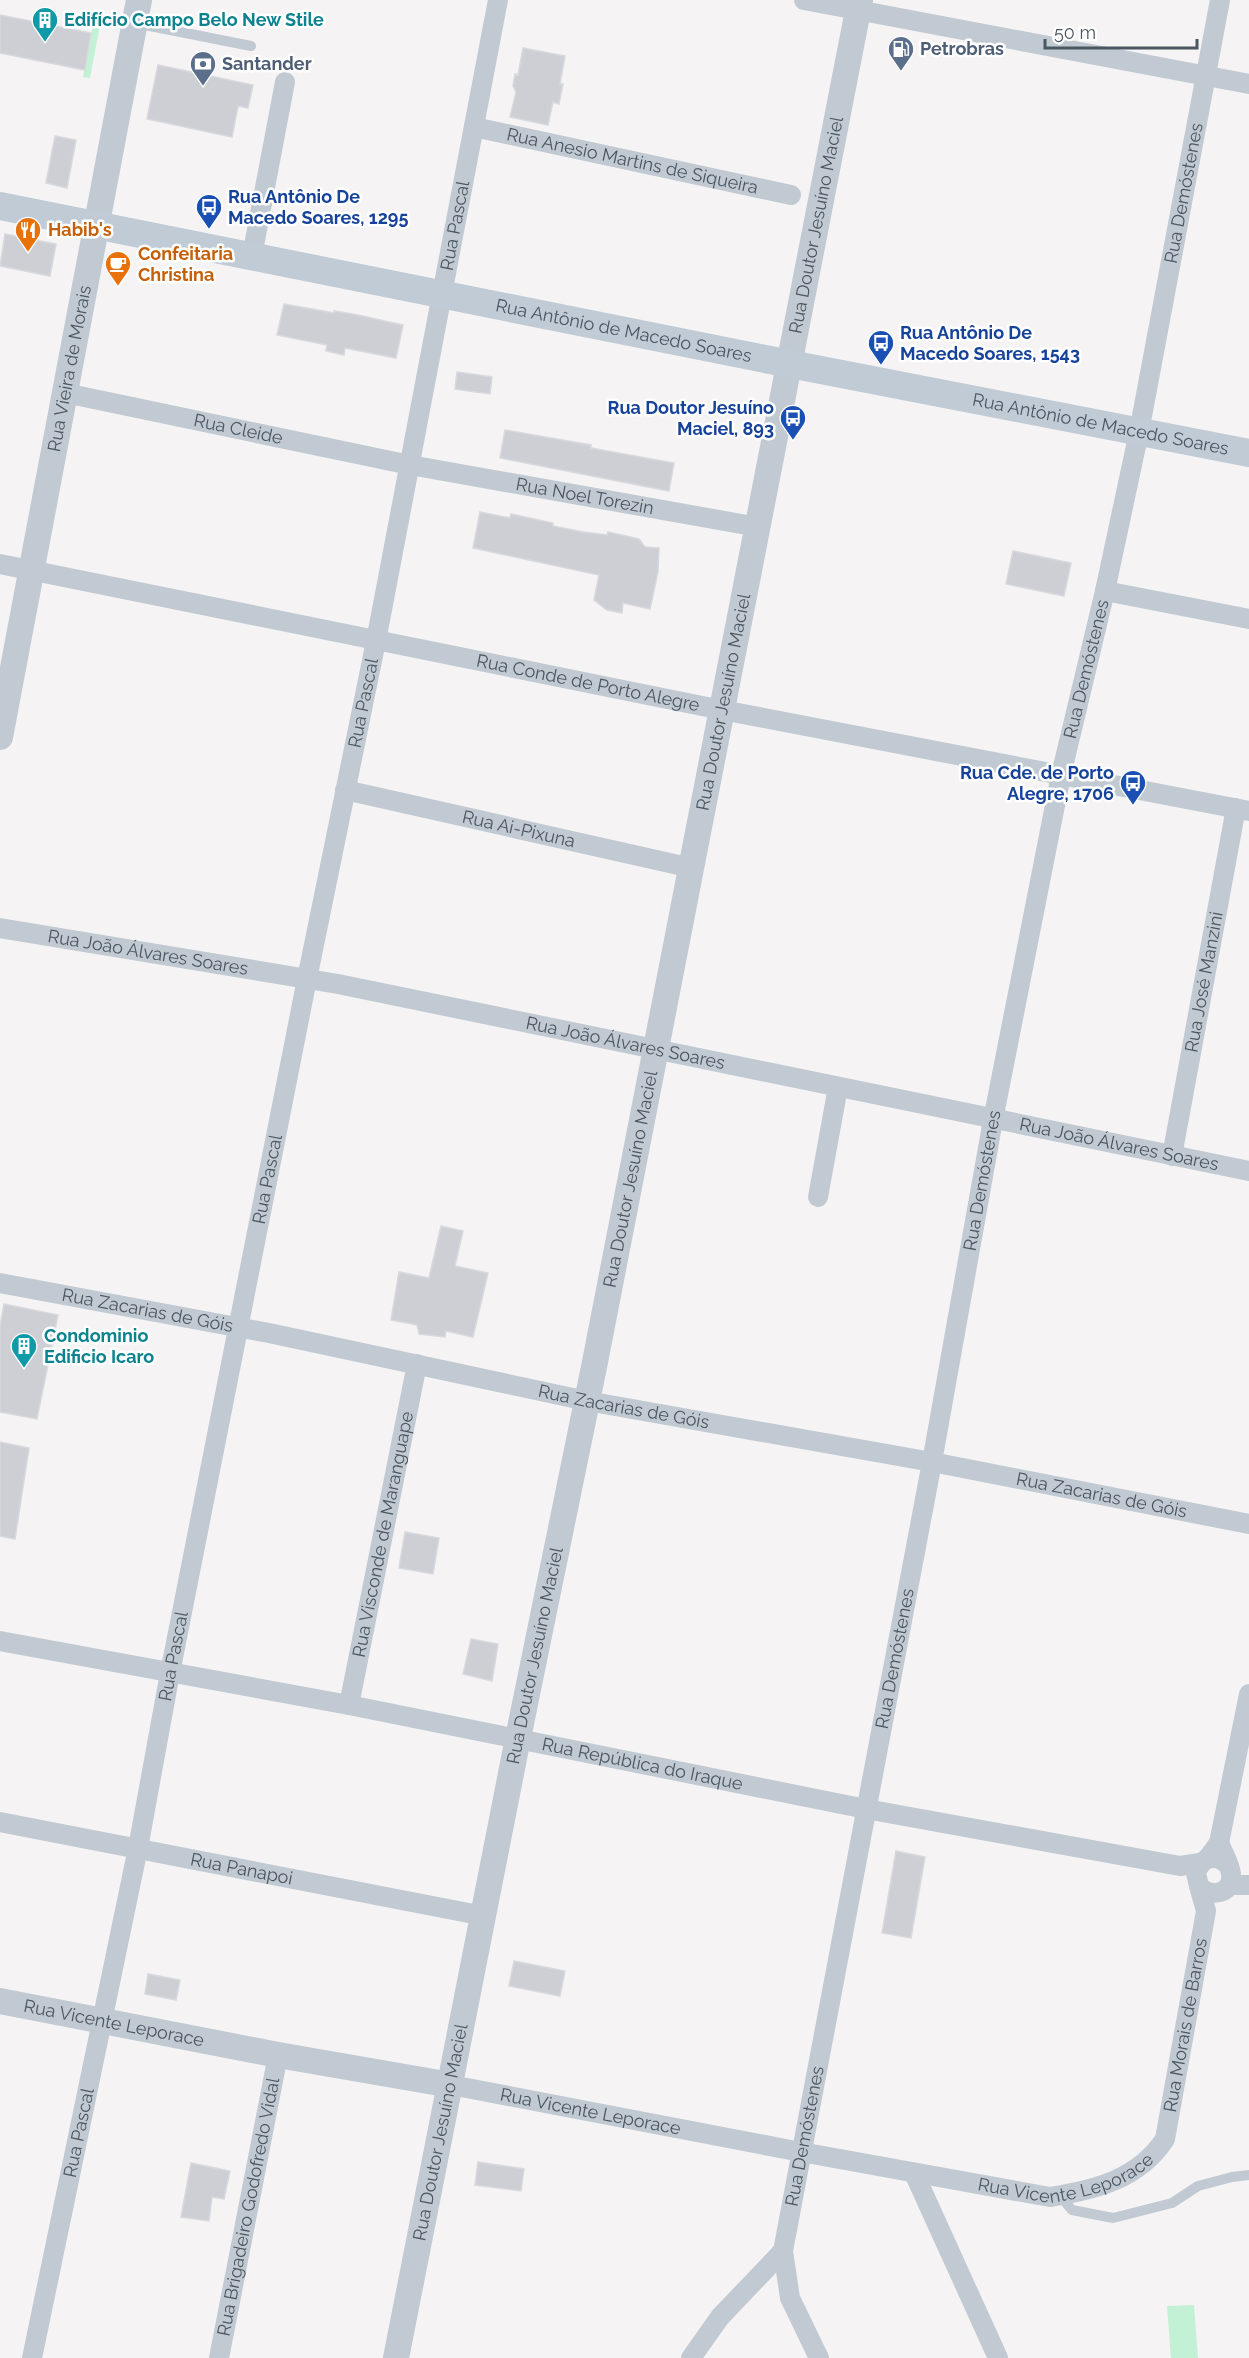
<svg xmlns="http://www.w3.org/2000/svg" width="1249" height="2358" viewBox="0 0 1249 2358" font-family="Raleway,sans-serif">
  <style>
    .green { fill: #c3f1d5 }
    .building { fill: #cdcfd5; stroke: #d7d9de; stroke-width: 1.5 }
    .lines { fill: none; stroke-linecap: round; stroke-linejoin: round }
    .service { stroke: #c1cad2; stroke-width: 10 }
    .minor { stroke: #c1cad2; stroke-width: 20 }
    .tertiary { stroke: #c1cad2; stroke-width: 26 }
    .secondary { stroke: #c1cbd6; stroke-width: 28 }
    .labels { text-anchor: middle; stroke-width: 5; stroke-linejoin: round; paint-order: stroke }
    .culture-label { font-size: 18px; font-weight: bold; fill: #0d838f; stroke: #fff; text-anchor: start }
    .service-label { font-size: 18px; font-weight: bold; fill: #4e5e75; stroke: #fff; text-anchor: start }
    .street-label { font-size: 18px; fill: #4a5661; stroke: #fff }
    .transit-label { font-size: 18px; font-weight: bold; fill: #164399; stroke: #fff; text-anchor: start }
    .food-label { font-size: 18px; font-weight: bold; fill: #c56008; stroke: #fff; text-anchor: start }
  </style>
  <rect width="100%" height="100%" fill="#f5f3f3"/>
  <path class="green" d="M93,24l7,1 -10,53 -7,-1z
    M1194,2305l4,53h-27l-4,-52z"/>
  <path class="building" d="M0,15l91,18 -6,37 -85,-17z
    M523,48l42,8 -5,28h3l-4,20 -6,-2 -5,23 -38,-8 6,-25 -3,-6 2,-12 3,1z
    M158,65l95,20 -5,23 -10,-2 -6,31 -85,-18z
    M55,136l21,4 -9,48 -21,-5z
    M5,234l51,10 -6,32 -50,-10z
    M284,304l50,9v-2l24,4 45,10 -7,33 -51,-10 -1,7 -18,-4 1,-6 -50,-10z
    M457,372l35,5 -2,17 -35,-5z
    M505,430l86,15v3l83,15 -5,28 -169,-33z
    M480,512l30,6 1,-4 42,9v3l30,6 24,3 1,-3 31,7 6,8 14,1 -1,24 -8,37 -27,-6 -1,10 -15,-3 -13,-10 5,-25 -126,-27z
    M1013,551l58,12 -7,33 -58,-12z
    M441,1226l22,5 -8,35 33,7 -15,64 -27,-6 -1,6 -26,-3 -2,-9 -26,-5 8,-48 30,6z
    M4,1304l54,11 -21,104 -37,-7v-86z
    M0,1442l29,6 -14,91 -15,-3z
    M405,1532l34,6 -6,36 -34,-6z
    M471,1639l27,5 -6,37 -29,-7z
    M896,1851l29,6 -14,81 -29,-5z
    M514,1961l51,10 -5,25 -51,-10z
    M148,1974l32,6 -4,20 -31,-6z
    M478,2162l46,7 -3,22 -46,-6z
    M191,2163l39,8 -6,28 -12,-2 -3,24 -28,-4z"/>
  <g class="lines">
    <path class="service" d="M135,23l116,23
      M1059,2195l13,15 41,8 59,-15 26,-17 34,-9 17,-2"/>
    <g class="minor">
      <path d="M804,0l445,84"/>
      <path id="s1" d="M474,127l317,68"/>
      <path d="M252,256l33,-174"/>
      <path id="s2" d="M65,393l345,72 348,62"/>
      <path id="s3" d="M0,564l722,146 527,101"/>
      <path d="M1105,591l144,28"/>
      <path id="s4" d="M345,790l347,78"/>
      <path id="s5" d="M0,928l338,56 911,187"/>
      <path id="s6" d="M1172,1156l64,-348"/>
      <path d="M818,1197l20,-110"/>
      <path id="s7" d="M0,1283l269,50 318,68 345,61 317,62"/>
      <path id="s8" d="M0,1641l349,64 517,104 314,57 20,-3"/>
      <path id="s9" d="M349,1705l68,-341"/>
      <path id="s10" d="M0,1822l484,94"/>
      <path d="M1219,1843c4,9 11,21 12,31 3,20 -21,24 -32,12l-3,-13c6,-17 21,-20 33,-7"/>
      <path d="M1208,1858l11,-15 30,-149"/>
      <path d="M1229,1885h20"/>
      <path id="s11" d="M451,2085l350,67 249,45c45,-7 89,-18 115,-58l41,-228 -7,-25"/>
      <path d="M914,2173l84,185"/>
      <path id="s12" d="M32,2358l106,-510 32,-175 137,-694 69,-338 122,-641"/>
      <path id="s13" d="M219,2358l59,-303"/>
      <path d="M691,2358l29,-41 63,-66"/>
      <path id="s14" d="M819,2358l-29,-60 -7,-47 149,-789 61,-342 68,-345 44,-184 34,-159 81,-432"/>
    </g>
    <g class="tertiary">
      <path id="s15" d="M0,737l139,-737"/>
      <path id="s16" d="M0,2001l278,54 173,30"/>
      <path id="s17" d="M396,2358l122,-620 76,-371 266,-1367"/>
    </g>
    <path class="secondary" id="s18" d="M0,206l790,158 459,89"/>
  </g>
  <defs>
    <g id="building-pin" transform="scale(1.35)"><path d="M0 17L-7.5 6A9.5 9.5 0 1 1 7.5 6Z" fill="#0f9aa8" stroke="#fff"/><path d="M-4-6H4V6H1V3H-1V6H-4ZM-2.5-4.3h1.7v1.8h-1.7ZM.8-4.3h1.7v1.8H.8ZM-2.5-1h1.7V.8h-1.7ZM.8-1h1.7V.8H.8Z" fill="#fff"/></g>
    <g id="fuel-pin" transform="scale(1.35)"><path d="M0 17L-7.5 6A9.5 9.5 0 1 1 7.5 6Z" fill="#5c6f8a" stroke="#fff"/><path d="M-5.5-6h7V0h2V4h1.3V-2.5L3-4.5l.8-.8L6-3V5H2.5V1h-1V6h-7ZM-4.2-4.7v3.2H.2V-4.7Z" fill="#fff"/></g>
    <g id="bank-pin" transform="scale(1.35)"><path d="M0 17L-7.5 6A9.5 9.5 0 1 1 7.5 6Z" fill="#5c6f8a" stroke="#fff"/><path d="M-6-4H6V4H-6ZM0-2.3a2.3 2.3 0 1 0 0 4.6a2.3 2.3 0 1 0 0-4.6Z" fill="#fff"/></g>
    <g id="bus-pin" transform="scale(1.35)"><path d="M0 17L-7.5 6A9.5 9.5 0 1 1 7.5 6Z" fill="#1a4fb4" stroke="#fff"/><path d="M-5-6H5V4H4V6H2V4H-2V6H-4V4H-5ZM-3.5-4V0h7V-4ZM-3.5 1.2v1.5H-2V1.2ZM2 1.2v1.5H3.5V1.2Z" fill="#fff"/></g>
    <g id="restaurant-pin" transform="scale(1.35)"><path d="M0 17L-7.5 6A9.5 9.5 0 1 1 7.5 6Z" fill="#e8710a" stroke="#fff"/><path d="M-5-6h1v4h1v-4h1v4h1v-4h1v5L-1.5 .5V6h-2V.5L-5-1ZM5-6V6H3V1.5H1.5Q1.5-4 5-6Z" fill="#fff"/></g>
    <g id="cafe-pin" transform="scale(1.35)"><path d="M0 17L-7.5 6A9.5 9.5 0 1 1 7.5 6Z" fill="#e8710a" stroke="#fff"/><path d="M-5.5-4.5H6V0H3Q3 3.5 0 3.5H-2.5Q-5.5 3.5-5.5 0ZM3-3.2v2h1.7v-2ZM-6 4.5H4V6H-6Z" fill="#fff"/></g>
  </defs>
  <g fill-rule="evenodd">
    <use href="#building-pin" x="45" y="20"/>
    <use href="#fuel-pin" x="901" y="49"/>
    <use href="#bank-pin" x="203" y="64"/>
    <use href="#bus-pin" x="209" y="207"/>
    <use href="#restaurant-pin" x="28" y="230"/>
    <use href="#cafe-pin" x="118" y="264"/>
    <use href="#bus-pin" x="881" y="343"/>
    <use href="#bus-pin" x="793" y="418"/>
    <use href="#bus-pin" x="1133" y="783"/>
    <use href="#building-pin" x="24" y="1346"/>
  </g>
  <g class="labels">
    <g class="culture-label">
      <text x="64" y="26">Edifício Campo Belo New Stile</text>
      <text x="44" y="1342">Condominio<tspan x="44" dy="21">Edificio Icaro</tspan></text>
    </g>
    <g class="service-label">
      <text x="920" y="55">Petrobras</text>
      <text x="222" y="70">Santander</text>
    </g>
    <g class="street-label">
      <text dy="6" stroke="none"><textPath href="#s1" startOffset="162">Rua Anesio Martins de Siqueira</textPath></text>
      <text dy="6" stroke="none"><textPath href="#s14" startOffset="2211">Rua Demóstenes</textPath></text>
      <text dy="6" stroke="none"><textPath href="#s12" startOffset="2174">Rua Pascal</textPath></text>
      <text dy="6" stroke="none"><textPath href="#s17" startOffset="2174">Rua Doutor Jesuíno Maciel</textPath></text>
      <text dy="6" stroke="none"><textPath href="#s18" startOffset="636">Rua Antônio de Macedo Soares</textPath></text>
      <text dy="6" stroke="none"><textPath href="#s15" startOffset="375">Rua Vieira de Morais</textPath></text>
      <text dy="6" stroke="none"><textPath href="#s18" startOffset="1122">Rua Antônio de Macedo Soares</textPath></text>
      <text dy="6" stroke="none"><textPath href="#s2" startOffset="177">Rua Cleide</textPath></text>
      <text dy="6" stroke="none"><textPath href="#s2" startOffset="530">Rua Noel Torezin</textPath></text>
      <text dy="6" stroke="none"><textPath href="#s14" startOffset="1725">Rua Demóstenes</textPath></text>
      <text dy="6" stroke="none"><textPath href="#s3" startOffset="600">Rua Conde de Porto Alegre</textPath></text>
      <text dy="6" stroke="none"><textPath href="#s12" startOffset="1688">Rua Pascal</textPath></text>
      <text dy="6" stroke="none"><textPath href="#s17" startOffset="1688">Rua Doutor Jesuíno Maciel</textPath></text>
      <text dy="6" stroke="none"><textPath href="#s4" startOffset="178">Rua Ai-Pixuna</textPath></text>
      <text dy="6" stroke="none"><textPath href="#s5" startOffset="150">Rua João Álvares Soares</textPath></text>
      <text dy="6" stroke="none"><textPath href="#s6" startOffset="177">Rua José Manzini</textPath></text>
      <text dy="6" stroke="none"><textPath href="#s5" startOffset="636">Rua João Álvares Soares</textPath></text>
      <text dy="6" stroke="none"><textPath href="#s5" startOffset="1140">Rua João Álvares Soares</textPath></text>
      <text dy="6" stroke="none"><textPath href="#s12" startOffset="1202">Rua Pascal</textPath></text>
      <text dy="6" stroke="none"><textPath href="#s17" startOffset="1202">Rua Doutor Jesuíno Maciel</textPath></text>
      <text dy="6" stroke="none"><textPath href="#s14" startOffset="1203">Rua Demóstenes</textPath></text>
      <text dy="6" stroke="none"><textPath href="#s7" startOffset="150">Rua Zacarias de Góis</textPath></text>
      <text dy="6" stroke="none"><textPath href="#s7" startOffset="636">Rua Zacarias de Góis</textPath></text>
      <text dy="6" stroke="none"><textPath href="#s7" startOffset="1122">Rua Zacarias de Góis</textPath></text>
      <text dy="6" stroke="none"><textPath href="#s9" startOffset="174">Rua Visconde de Maranguape</textPath></text>
      <text dy="6" stroke="none"><textPath href="#s12" startOffset="716">Rua Pascal</textPath></text>
      <text dy="6" stroke="none"><textPath href="#s17" startOffset="716">Rua Doutor Jesuíno Maciel</textPath></text>
      <text dy="6" stroke="none"><textPath href="#s14" startOffset="717">Rua Demóstenes</textPath></text>
      <text dy="6" stroke="none"><textPath href="#s8" startOffset="654">Rua República do Iraque</textPath></text>
      <text dy="6" stroke="none"><textPath href="#s10" startOffset="246">Rua Panapoi</textPath></text>
      <text dy="6" stroke="none"><textPath href="#s16" startOffset="116">Rua Vicente Leporace</textPath></text>
      <text dy="6" stroke="none"><textPath href="#s11" startOffset="858">Rua Morais de Barros</textPath></text>
      <text dy="6" stroke="none"><textPath href="#s11" startOffset="142">Rua Vicente Leporace</textPath></text>
      <text dy="6" stroke="none"><textPath href="#s12" startOffset="230">Rua Pascal</textPath></text>
      <text dy="6" stroke="none"><textPath href="#s17" startOffset="230">Rua Doutor Jesuíno Maciel</textPath></text>
      <text dy="6" stroke="none"><textPath href="#s14" startOffset="231">Rua Demóstenes</textPath></text>
      <text dy="6" stroke="none"><textPath href="#s11" startOffset="628">Rua Vicente Leporace</textPath></text>
      <text dy="6" stroke="none"><textPath href="#s13" startOffset="154">Rua Brigadeiro Godofredo Vidal</textPath></text>
    </g>
    <g class="transit-label">
      <text x="228" y="203">Rua Antônio De<tspan x="228" dy="21">Macedo Soares, 1295</tspan></text>
      <text x="900" y="339">Rua Antônio De<tspan x="900" dy="21">Macedo Soares, 1543</tspan></text>
      <text x="774" y="414" text-anchor="end">Rua Doutor Jesuíno<tspan x="774" dy="21">Maciel, 893</tspan></text>
      <text x="1114" y="779" text-anchor="end">Rua Cde. de Porto<tspan x="1114" dy="21">Alegre, 1706</tspan></text>
    </g>
    <g class="food-label">
      <text x="48" y="236">Habib's</text>
      <text x="138" y="260">Confeitaria<tspan x="138" dy="21">Christina</tspan></text>
    </g>
  </g>
  <path d="M1045 39v9h152v-9" fill="none" stroke="#4a5661" stroke-width="3"/>
  <text x="1054" y="39" font-size="18" fill="#4a5661" stroke="#ffffff" stroke-width="4.5" paint-order="stroke">50 m</text>
</svg>
